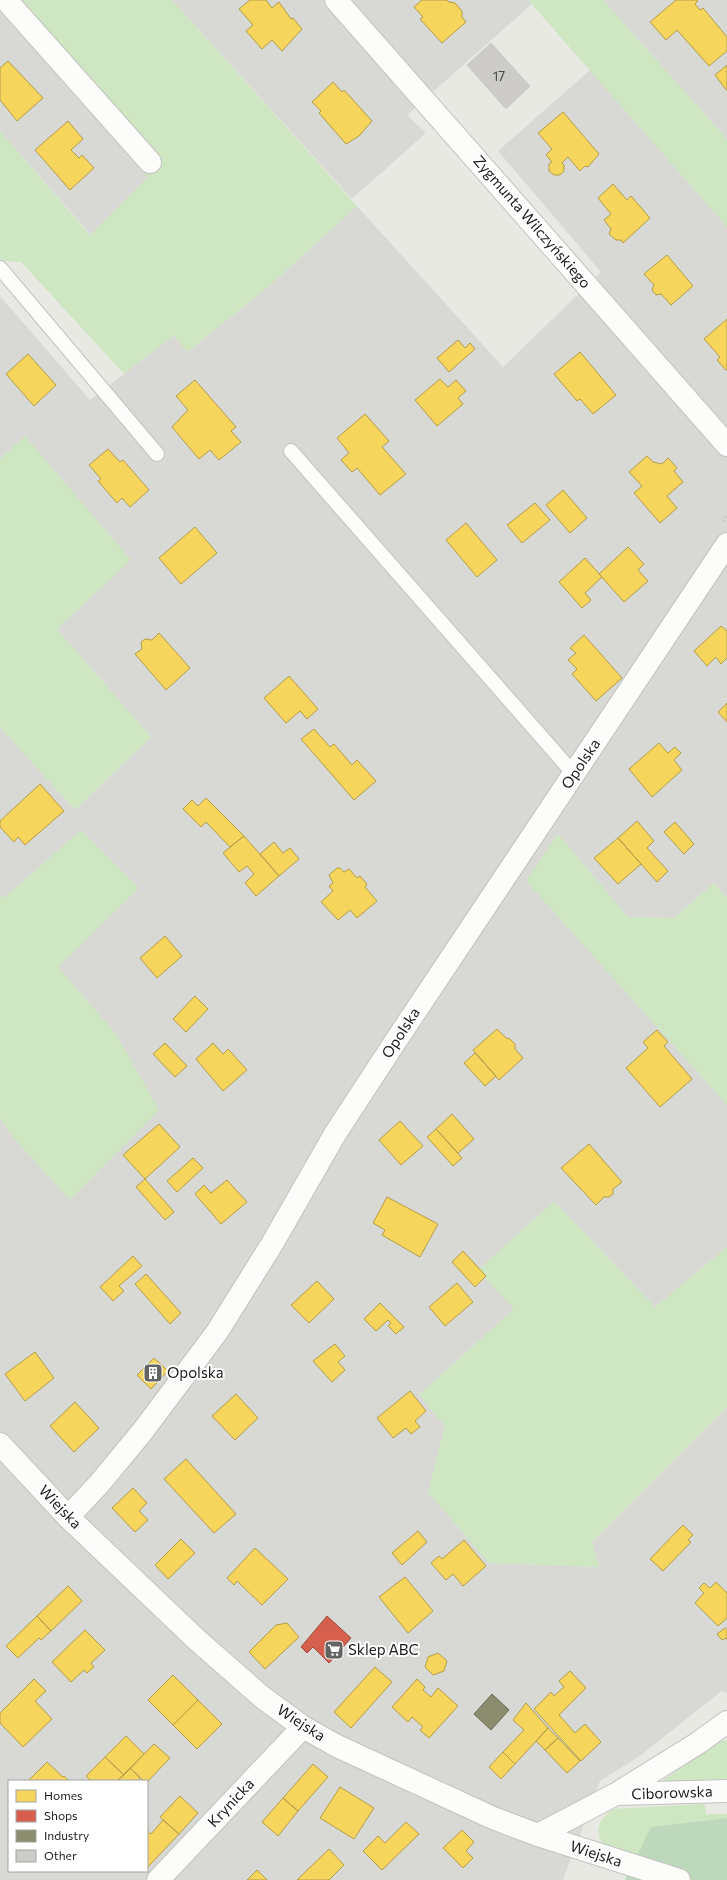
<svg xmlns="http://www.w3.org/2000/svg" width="727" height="1880" viewBox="0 0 727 1880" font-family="Commissioner,sans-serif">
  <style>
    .residential { fill: #d8d8d5; fill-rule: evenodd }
    .grass { fill: #cee7c2 }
    .forest { fill: #bdd8ba }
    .homes { fill: #f6d55c; stroke: #b49d48 }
    .shops { fill: #d6604d; stroke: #9e4b3e }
    .industry { fill: #8c8c6e; stroke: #6a6a55 }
    .building { fill: #cccbc7; stroke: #cccbc5 }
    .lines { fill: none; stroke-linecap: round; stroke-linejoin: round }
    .service-casing { stroke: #c2c2c0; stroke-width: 16 }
    .minor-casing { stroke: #c2c2c0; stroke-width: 24 }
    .tertiary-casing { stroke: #c2c2c0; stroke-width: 24 }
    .path { stroke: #d1c7c1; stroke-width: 2.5; stroke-dasharray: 2 2; stroke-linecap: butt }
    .service { stroke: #fcfcfb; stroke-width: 14 }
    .minor { stroke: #fcfcfb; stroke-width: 22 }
    .tertiary { stroke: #fcfcfb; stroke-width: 22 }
    .labels { text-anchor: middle; stroke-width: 4; stroke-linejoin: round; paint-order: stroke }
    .number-label { font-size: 13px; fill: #474746 }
    .street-label { font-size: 15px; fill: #1b1b1b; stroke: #fff }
    .poi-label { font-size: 15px; fill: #1b1b1b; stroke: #fff; text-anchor: start }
  </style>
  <rect width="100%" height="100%" fill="#e9e9e4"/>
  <path class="residential" d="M172,0h356l4,4 -125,111 19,18 -74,66z
    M603,0h124v139z
    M0,10l148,167 -57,58 -91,-104z
    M590,70l137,157v671l-13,-15 -40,35 -46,-1 -70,-83 169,270v143l-72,60 -101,-106 -40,108 -95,86 26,31 -17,66 61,71 110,4 -7,-25 135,-135v286l-5,-2 -85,67 -37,23 -37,99h-563v-761l18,24 98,-109 -59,-67 82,-79 -58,-58 -77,69 -4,-5v-167l75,83 76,-73 -94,-108 -32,-193 -25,23v-163l90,104 84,-65 13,17 82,-66 88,-80 146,161 98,-95 -103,-121zM9,1781h138v90h-138z"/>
  <path class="grass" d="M0,0h172l185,206 -88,80 -82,66 -13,-17 -50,39 -103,-112 -19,-1 -2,-3v-127l90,104 58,-58 -148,-167z
    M528,0h75l124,139v88z
    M25,436l106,124 -74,69 94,108 -76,73 -75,-83v-268z
    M81,830l58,58 -81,79 58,67 43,76 -89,90 -52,-57 -18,-24v-225l4,4z
    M558,834l70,83 46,1 40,-35 13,15v207l-201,-224z
    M554,1201l101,106 72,-60v160l-135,135 7,25 -110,-4 -61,-71 17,-66 -26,-31 95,-86 -36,-39z
    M727,1740v39l-68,4 58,-41z
    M705,1804l1,10h21v4l-75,9 -16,31c-9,-4 -21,-6 -29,-11 -16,-12 -7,-30 6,-38z"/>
  <path class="forest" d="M727,1818v62h-102l26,-53z"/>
  <path class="homes" d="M250,0h16l6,8 7,-6 12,17 2,-1 9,11 -20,22 -10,-11 -10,9 -16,-18 7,-6 -14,-16z
    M422,0h25l2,2 6,1 7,8v6l4,5 -24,21 -22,-24 3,-2 -9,-10z
    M676,0h20l2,1 -3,3 5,6 3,-2 24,29v14l-18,15 -32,-36 -11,10 -16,-18z
    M8,61l35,37 -26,23 -17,-21v-32z
    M727,65v26l-12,-16z
    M333,82l9,10 2,-2 28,31 -13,15 -13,8 -27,-31 2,-2 -9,-9z
    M563,112l36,42 -11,13 -3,-1 -5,5 -12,-14 -6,6 2,2v6l-4,4h-6l-5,-4v-7l3,-2 -6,-7 6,-6 -14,-16z
    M68,121l15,18 -12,11 8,8 3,-3 12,13 -24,22 -35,-40z
    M613,184l14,16 4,-4 19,22 -27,25 -2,-3h-5l-7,-6 2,-5 -7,-9 7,-6 -13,-16z
    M667,255l26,31 -22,19 -10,-11 -5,1 -4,-5 2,-5 -10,-11z
    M727,319v51h-1l-9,-10 3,-3 -16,-18z
    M458,340l7,8 5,-5 5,6 -26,23 -12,-14z
    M580,352l36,43 -23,19 -13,-15 -3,2 -23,-27z
    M28,354l28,31 -22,21 -28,-32z
    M440,379l8,8 8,-7 10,11 -8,7 5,6 -26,22 -22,-26z
    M195,380l41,47 -5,4 10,11 -22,18 -9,-10 -11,9 -27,-32 16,-17 -12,-14z
    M365,414l24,27 -7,6 24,27 -26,21 -23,-27 -5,4 -11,-12 8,-7 -12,-15z
    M108,449l12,13 3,-2 26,30 -19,17 -8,-9 -5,5 -19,-22 3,-2 -12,-14z
    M647,456l6,6 9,2 6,-6 9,10 -3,3 9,11 -16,14 10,12 -17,15 -26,-30 8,-7 -13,-14z
    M563,490l24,28 -17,15 -24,-28z
    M535,503l15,17 -28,23 -15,-18z
    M466,523l31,37 -20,17 -31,-37z
    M195,527l22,26 -36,31 -22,-26z
    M628,547l16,17 -6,6 10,11 -24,21 -25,-28z
    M585,558l17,19 -17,16 6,7 -9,8 -23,-26z
    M721,626l6,5v27l-6,6 -5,-7 -9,9 -13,-15z
    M159,633l31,35 -24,22 -31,-36 7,-5 -1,-7 4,-3 7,1z
    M584,635l38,43 -26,23 -24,-27 5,-5 -9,-9 8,-7 -6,-5z
    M289,676l29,33 -11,10 -7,-8 -14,12 -22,-25z
    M727,703v19l-9,-10z
    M314,729l16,18 4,-3 18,21 5,-5 19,21 -22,19 -53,-61z
    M659,743l9,10 7,-6 6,6 -7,7 8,10 -30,27 -23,-28z
    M40,784l24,27 -39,34 -7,-8 -4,5 -14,-15v-6z
    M206,798l38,38 -14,11 -24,-25 -5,5 -18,-18 9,-9 6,6z
    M637,821l17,20 -7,7 21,23 -11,11 -39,-44z
    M675,822l19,22 -10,10 -20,-22z
    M244,836l35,40 -23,20 -11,-13 9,-9 -7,-8 -8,6 -16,-19z
    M618,838l23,26 -23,20 -24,-26z
    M274,842l9,11 7,-5 9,11 -20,17 -19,-22z
    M337,868h3l4,4 5,-3 8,9 3,-2 7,8 -2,3 12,14 -20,17 -7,-8 -12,10 -17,-18 12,-11 -4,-5 4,-3 -4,-8z
    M165,936l17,20 -25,22 -17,-20z
    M195,996l13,13 -22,23 -13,-13z
    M497,1029l9,9 4,1 5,5v5l8,9 -24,22 -26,-30z
    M657,1030l11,12 -4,4 28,33 -32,28 -34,-39 22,-20 -5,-6z
    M165,1043l22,23 -12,11 -22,-23z
    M213,1043l10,11 5,-5 19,21 -24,21 -27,-32z
    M475,1053l21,23 -11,10 -21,-23z
    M452,1114l22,25 -16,14 -22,-24z
    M400,1121l23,25 -22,19 -22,-25z
    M159,1124l21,23 -35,32 -22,-24z
    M436,1129l26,29 -9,8 -26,-29z
    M589,1144l33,38 -9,7v5l-4,3h-5l-8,8 -35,-37z
    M193,1158l10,10 -26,24 -10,-11z
    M145,1179l29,33 -9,8 -29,-33z
    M227,1180l20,22 -26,22 -26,-30 9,-9 7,8z
    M387,1197l51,27 -18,33 -38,-22 3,-5 -12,-7z
    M463,1251l23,25 -11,11 -23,-25z
    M133,1256l9,10 -23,20 5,5 -11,10 -13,-14z
    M146,1274l35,39 -11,11 -35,-40z
    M317,1281l17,18 -25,24 -18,-18z
    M457,1283l16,19 -28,24 -16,-19z
    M380,1303l24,24 -8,7 -8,-8 3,-3 -3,-3 -12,11 -12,-12z
    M335,1344l10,12 -7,6 7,8 -13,12 -19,-21z
    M35,1352l19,26 -29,23 -20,-27z
    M154,1358l14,13 -17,18 -14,-14z
    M410,1391l16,20 -11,10 5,6 -9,7 -5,-6 -13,10 -16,-20z
    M236,1394l22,24 -23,22 -23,-24z
    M75,1402l24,26 -25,24 -24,-26z
    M186,1459l50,55 -22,19 -50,-54z
    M133,1488l14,15 -8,8 9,9 -13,12 -23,-24z
    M683,1525l10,10 -5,5 3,2 -28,29 -13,-12z
    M418,1531l9,11 -25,23 -10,-12z
    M181,1539l14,14 -27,26 -13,-14z
    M464,1540l22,26 -23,20 -10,-12 -7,6 -15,-17 8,-7 3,3z
    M255,1548l33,31 -26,26 -25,-24 -3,4 -7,-7z
    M405,1577l28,34 -25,22 -29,-36z
    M716,1582l11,11v25l-9,8 -23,-23 9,-10 -5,-5 5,-5 6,5z
    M68,1586l14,15 -31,30 -14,-15z
    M37,1616l14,15 -10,9 -2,-2 -21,20 -12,-12z
    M287,1623l12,14 -34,32 -16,-17 27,-27z
    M725,1628l2,2v10l-2,-2 -3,2 -5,-6z
    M85,1630l20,20 -14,13 3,4 -7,6 -3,-3 -13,12 -19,-20z
    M438,1653l9,8 -3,10 -11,4 -8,-8 3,-10z
    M375,1667l17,15 -41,46 -17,-16z
    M570,1671l16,17 -27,27 16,18 10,-9 16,18 -20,19 -47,-52 17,-17 3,4 10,-9 -5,-6z
    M173,1675l25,25 -25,25 -25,-25z
    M34,1679l12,12 -11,10 17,18 -29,28 -23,-24v-10z
    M417,1679l8,8 -2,3 8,7 7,-9 20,18 -29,32 -9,-8 3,-3 -11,-10 -4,5 -16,-15z
    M198,1700l24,24 -25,25 -24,-24z
    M526,1703l22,25 -33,36 -12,-12 21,-22 -11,-10z
    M548,1728l10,10 -13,12 -9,-9z
    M126,1736l18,18 -20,21 -19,-18z
    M558,1738l22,23 -13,12 -22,-23z
    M154,1744l16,14 -23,24 -3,-1 -14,-13z
    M503,1752l12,12 -14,15 -12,-12z
    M105,1757l19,18 -7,6h-26l-5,-5z
    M47,1762l16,15 1,-1 5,5h-41z
    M313,1764l15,13 -30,34 -15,-13z
    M130,1768l10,10 -3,3h-20z
    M340,1787l34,21 -20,31 -34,-21z
    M180,1796l18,17 -19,21 -19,-17z
    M283,1798l15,13 -20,25 -16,-14z
    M163,1820l16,14 -32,34v-38l4,4z
    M406,1822l13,12 -37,36 -19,-19 15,-15 7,7z
    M462,1830l12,12 -8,9 7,7 -10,10 -20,-20z
    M329,1849l15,16 -15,15h-32z
    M257,1870l10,10h-20z"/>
  <path class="shops" d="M327,1616l24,22 -22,25 -16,-16 -6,6 -6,-6z"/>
  <path class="industry" d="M492,1694l17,16 -18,20 -17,-16z"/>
  <path class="building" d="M491,43l39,43 -24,23 -39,-44z"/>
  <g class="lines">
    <g class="service-casing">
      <path id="service" d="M0,268l157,186
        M291,451l283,323"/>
    </g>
    <g class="minor-casing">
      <path id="minor" d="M6,0l144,162
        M336,0l391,445
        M68,1517l31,-33 43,-52 75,-100 55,-88 63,-110 60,-92 332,-498
        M618,1794l109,-3
        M538,1835l78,-41 82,-51 29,-21
        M158,1880l145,-153"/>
    </g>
    <g class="tertiary-casing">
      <path id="tertiary" d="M0,1444l68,73 128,122 66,58 41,30 34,19 156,72 45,17 141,45"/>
    </g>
    <path class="path" d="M723,521l4,-6"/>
    <use href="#service" class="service"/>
    <use href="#minor" class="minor"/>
    <use href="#tertiary" class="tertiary"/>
  </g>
  <defs>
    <g id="building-square" transform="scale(1)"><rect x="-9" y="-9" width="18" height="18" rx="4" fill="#636361" stroke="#fff"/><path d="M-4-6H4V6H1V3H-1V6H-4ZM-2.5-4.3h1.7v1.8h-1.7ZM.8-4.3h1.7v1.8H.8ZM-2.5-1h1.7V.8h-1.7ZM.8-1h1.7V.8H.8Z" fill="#fff"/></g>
    <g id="supermarket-square" transform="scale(1)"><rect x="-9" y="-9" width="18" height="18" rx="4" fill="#636361" stroke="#fff"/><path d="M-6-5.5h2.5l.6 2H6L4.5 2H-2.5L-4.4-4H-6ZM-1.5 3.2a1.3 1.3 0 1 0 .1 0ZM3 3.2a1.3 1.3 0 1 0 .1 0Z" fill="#fff"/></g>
  </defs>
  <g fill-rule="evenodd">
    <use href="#building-square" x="153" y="1373"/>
    <use href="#supermarket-square" x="334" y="1650"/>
  </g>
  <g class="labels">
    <g class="number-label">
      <text x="499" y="81">17</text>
    </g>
    <g class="street-label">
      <text transform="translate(532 222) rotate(49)" y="5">Zygmunta Wilczyńskiego</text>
      <text transform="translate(581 764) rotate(-56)" y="5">Opolska</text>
      <text transform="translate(401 1033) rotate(-57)" y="5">Opolska</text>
      <text transform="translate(60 1507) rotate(46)" y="5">Wiejska</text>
      <text transform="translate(301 1723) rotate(33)" y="5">Wiejska</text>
      <text transform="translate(672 1793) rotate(-2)" y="5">Ciborowska</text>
      <text transform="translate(231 1803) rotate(-47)" y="5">Krynicka</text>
      <text transform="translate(596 1854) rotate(18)" y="5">Wiejska</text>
    </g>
    <g class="poi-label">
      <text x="167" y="1378">Opolska</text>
      <text x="348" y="1655">Sklep ABC</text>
    </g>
  </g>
  <rect x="8" y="1780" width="140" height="92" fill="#ffffff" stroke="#a4a4a4"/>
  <rect x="16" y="1790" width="20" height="12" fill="#f6d55c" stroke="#a4a4a4"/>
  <text x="44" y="1800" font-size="12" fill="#1b1b1b">Homes</text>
  <rect x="16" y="1810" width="20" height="12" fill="#d6604d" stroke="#a4a4a4"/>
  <text x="44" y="1820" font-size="12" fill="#1b1b1b">Shops</text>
  <rect x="16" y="1830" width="20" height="12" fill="#8c8c6e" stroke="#a4a4a4"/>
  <text x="44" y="1840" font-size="12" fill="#1b1b1b">Industry</text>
  <rect x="16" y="1850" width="20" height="12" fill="#cccbc7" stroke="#a4a4a4"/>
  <text x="44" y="1860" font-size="12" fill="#1b1b1b">Other</text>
</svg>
